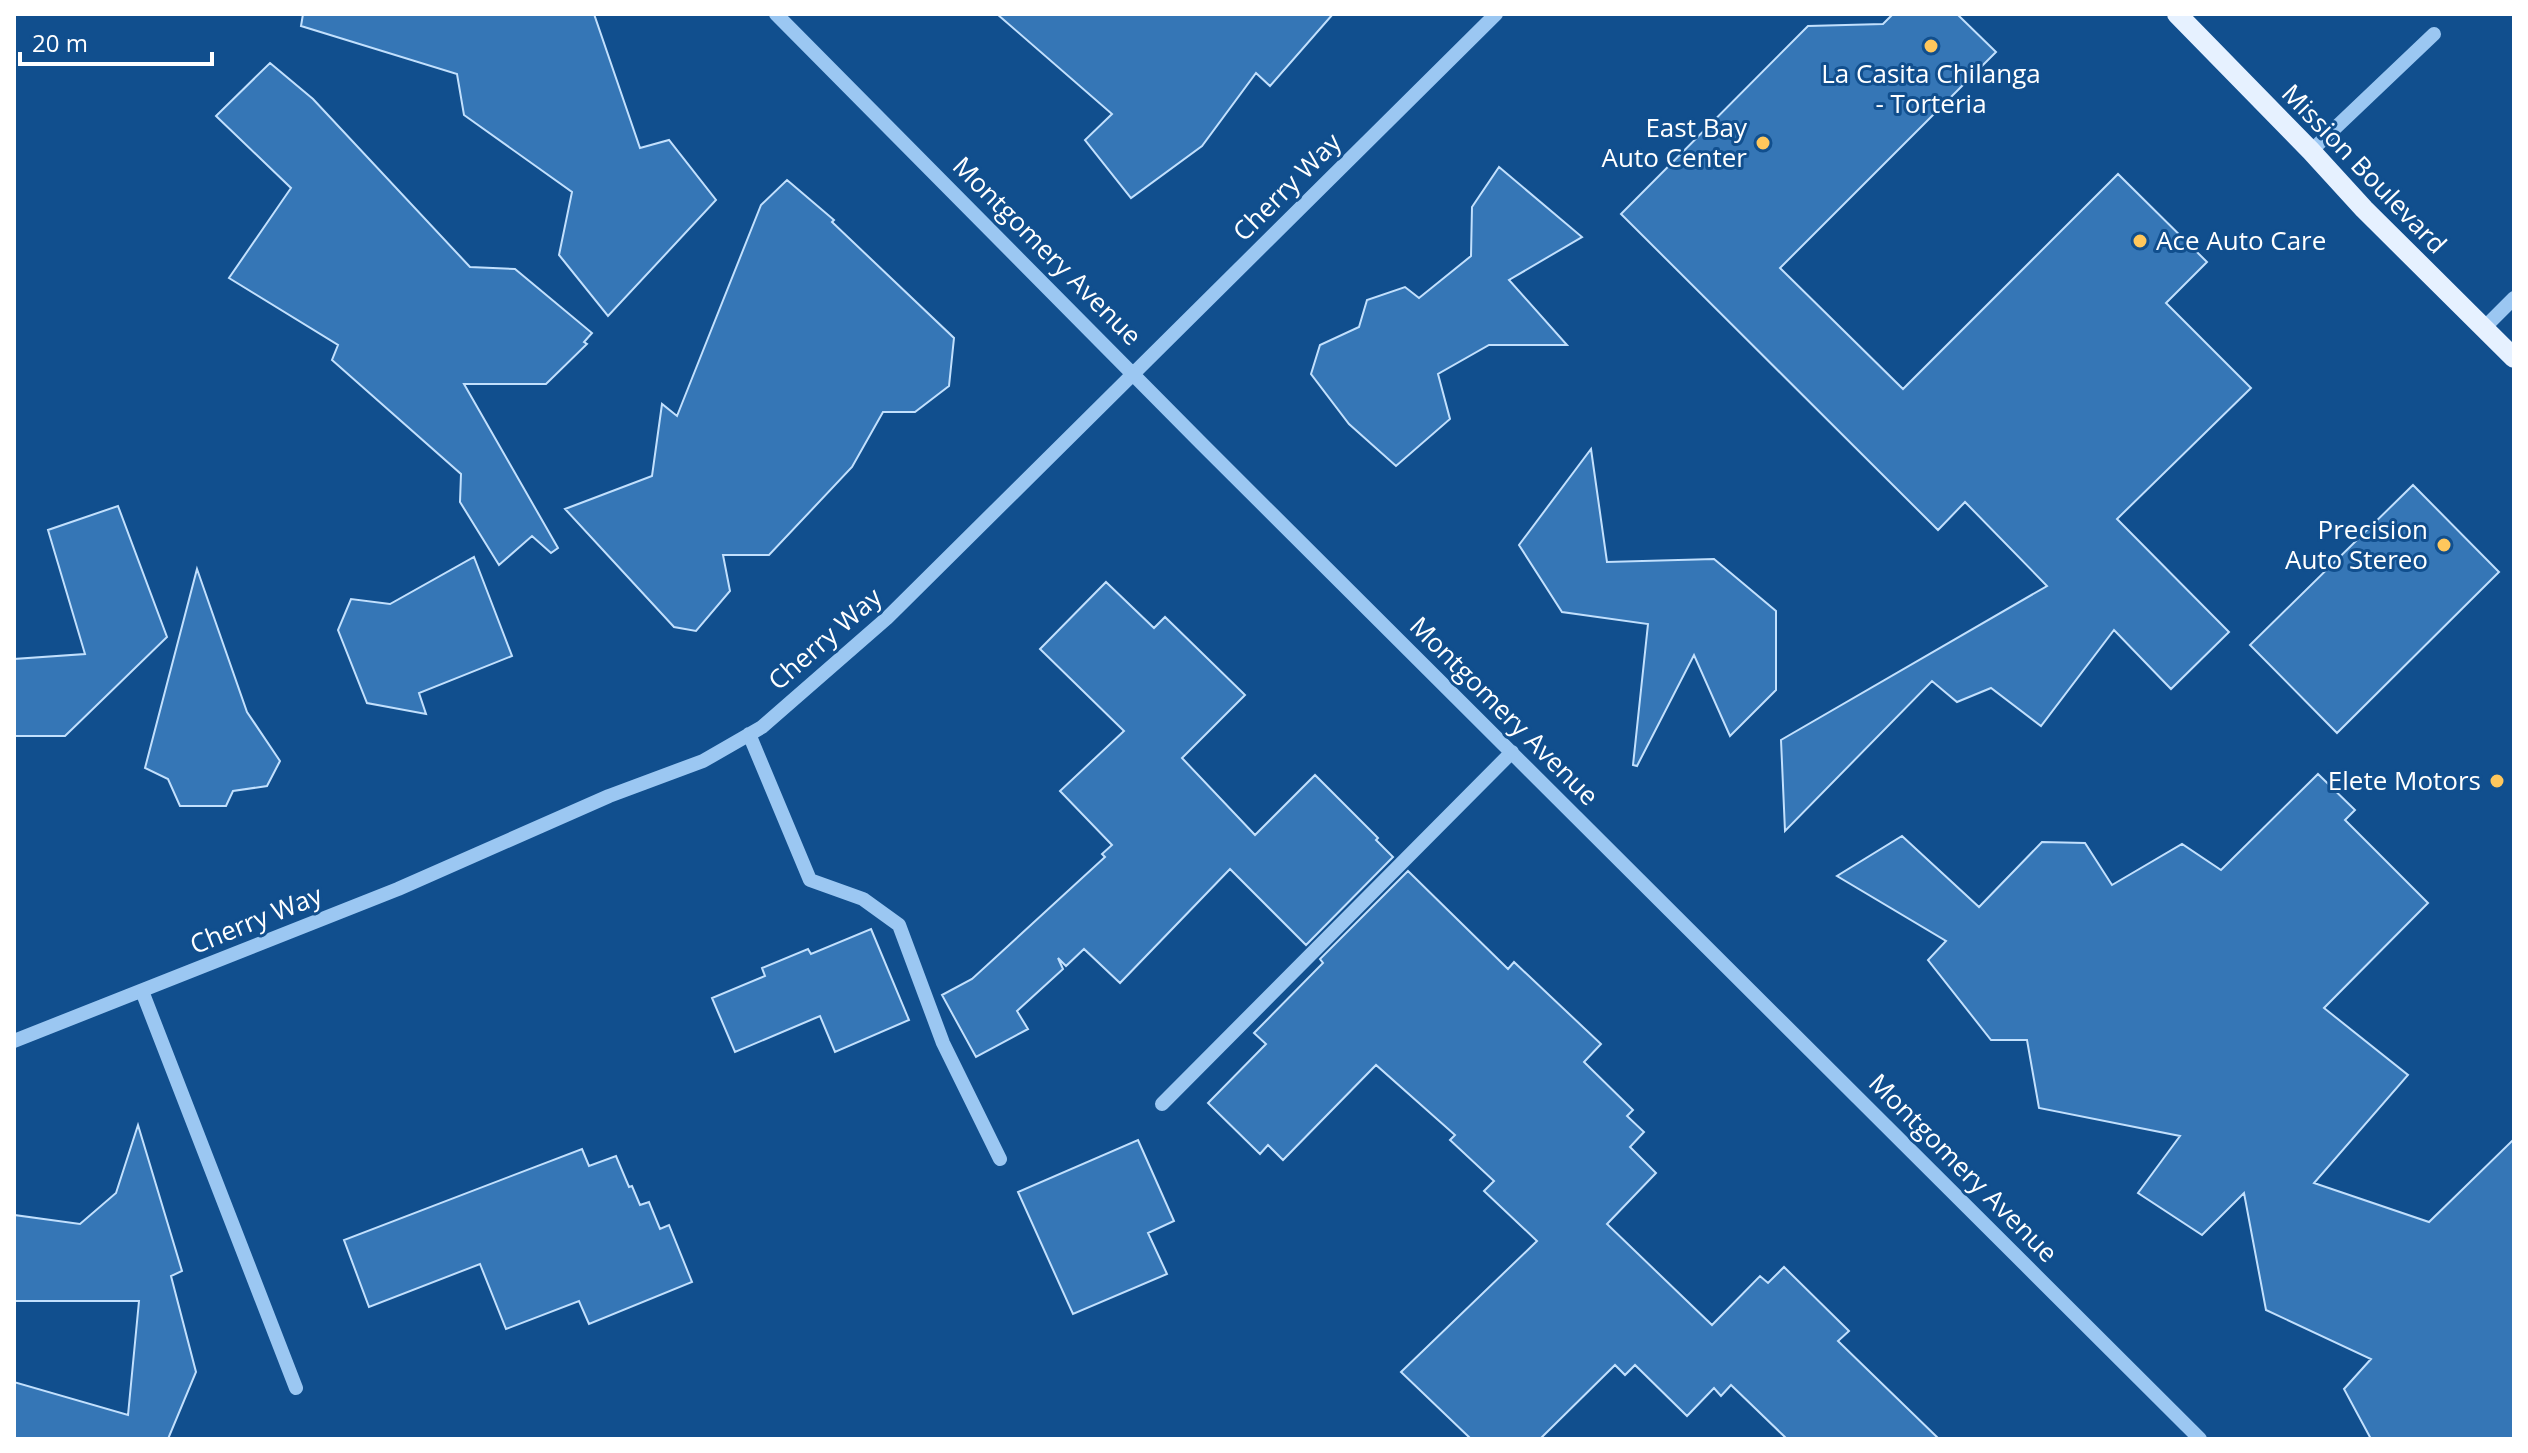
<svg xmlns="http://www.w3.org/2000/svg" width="2528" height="1453" viewBox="0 0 2528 1453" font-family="'Open Sans',sans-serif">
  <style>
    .building { fill: #3576b6; stroke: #c2e0fd; stroke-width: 2 }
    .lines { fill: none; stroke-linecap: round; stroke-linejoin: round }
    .minor { stroke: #9bc7f2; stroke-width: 14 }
    .major { stroke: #e6f1ff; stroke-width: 20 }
    .poi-dot { fill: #ffc75c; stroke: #114f8e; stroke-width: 3 }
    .labels { text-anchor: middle; stroke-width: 6; stroke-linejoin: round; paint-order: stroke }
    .poi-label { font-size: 26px; fill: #fff; stroke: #114f8e; text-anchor: end }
    .street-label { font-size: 26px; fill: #fff; stroke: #114f8e }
  </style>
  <rect width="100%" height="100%" fill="#114f8e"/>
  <path class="building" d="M303,14h291l46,134 29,-8 47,60 -108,116 -49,-61 13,-63 -108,-77 -7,-41 -156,-48z
    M997,14h336l-63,72 -14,-13 -54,73 -71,52 -46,-58 27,-26z
    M1893,14h64l39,38 -216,216 123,121 215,-215 89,88 -41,41 85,85 -134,131 112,113 -58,57 -57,-59 -73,96 -50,-38 -34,14 -25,-21 -147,150 -4,-91 266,-154 -82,-84 -27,28 -317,-316 187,-188 75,-2z
    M270,63l43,36 157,168 45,2 77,64 -8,9 3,2 -41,40h-82l94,164 -7,5 -19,-17 -33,29 -39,-63 1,-28 -129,-114 6,-15 -109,-67 62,-90 -75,-72z
    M1499,167l83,70 -73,43 58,65h-78l-51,29 12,45 -54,47 -47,-42 -38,-50 9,-29 39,-18 8,-27 38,-13 14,11 52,-42 1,-49z
    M787,180l47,40 -2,2 122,116 -5,48 -34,26h-32l-31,55 -83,88h-46l7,36 -34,40 -22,-4 -109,-118 87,-33 10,-72 15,12 84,-211z
    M1591,449l16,113 107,-3 62,52v79l-46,46 -36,-81 -57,111 -4,-1 15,-141 -86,-12 -43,-67z
    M2413,485l86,87 -162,161 -87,-88z
    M118,506l49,131 -102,99h-51v-77l71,-5 -37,-124z
    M474,557l38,99 -93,37 7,21 -59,-11 -29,-73 13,-31 39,5z
    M197,569l50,143 33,49 -13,25 -34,5 -7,15h-46l-12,-27 -23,-11z
    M1106,582l48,46 11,-11 80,78 -63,63 73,77 60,-60 63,63 -2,2 17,17 -87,88 -76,-76 -110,114 -36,-34 -18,17 -8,-8 5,11 -46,42 11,18 -52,28 -34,-62 30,-16 133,-122 -3,-3 10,-9 -52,-54 64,-60 -84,-82z
    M2318,774l37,36 -10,10 83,83 -104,105 84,67 -94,108 115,39 85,-83v300h-143l-27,-50 27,-30 -105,-49 -22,-117 -42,42 -64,-42 42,-57 -141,-28 -12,-68h-36l-63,-80 18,-19 -109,-65 65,-40 77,71 63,-65 43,1 27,42 70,-41 39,26z
    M1408,871l100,98 6,-7 87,82 -17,18 49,48 -6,6 17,16 -14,15 26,26 -49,51 105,101 48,-49 8,7 16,-16 65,64 -11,10 101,98h-152l-56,-54 -10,11 -7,-8 -27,28 -52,-51 -10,10 -10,-10 -75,74h-69l-70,-67 136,-131 -53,-50 10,-10 -44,-41 5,-5 -79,-70 -93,95 -15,-15 -8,9 -52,-51 58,-59 -12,-11 69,-70 -3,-4z
    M871,929l38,91 -74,32 -15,-36 -85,36 -23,-54 53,-22 -3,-8 46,-19 3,5z
    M138,1125l44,146 -11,5 25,96 -28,67h-154v-57l114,33 11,-114h-125v-86l66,9 36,-31z
    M1138,1140l36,81 -26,12 19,41 -94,40 -55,-122z
    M582,1149l7,17 27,-10 13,31 3,-1 8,19 9,-3 11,27 9,-4 23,57 -103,42 -10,-23 -73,28 -26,-65 -111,43 -25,-67z"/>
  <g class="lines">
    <path class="minor" d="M776,14l425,429 999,996
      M2311,151l123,-117
      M2484,328l30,-30
      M749,734l61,146 53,19 36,26 44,118 57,116
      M142,991l154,397
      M14,1041l384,-152 211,-93 94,-35 59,-34 125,-109 609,-604
      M1162,1104l350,-352"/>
    <path class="major" d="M2177,14l134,137 53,58 150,149"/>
  </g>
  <g class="poi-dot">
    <circle cx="1931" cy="46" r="8"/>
    <circle cx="1763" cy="143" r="8"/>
    <circle cx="2140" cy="241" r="8"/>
    <circle cx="2444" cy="545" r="8"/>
    <circle cx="2497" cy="781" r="8"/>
  </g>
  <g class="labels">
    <g class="poi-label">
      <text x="1931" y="83" text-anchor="middle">La Casita Chilanga<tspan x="1931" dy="30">- Torteria</tspan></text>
      <text x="1747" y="137">East Bay<tspan x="1747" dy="30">Auto Center</tspan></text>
      <text x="2156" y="250" text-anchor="start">Ace Auto Care</text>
      <text x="2428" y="539">Precision<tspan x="2428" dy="30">Auto Stereo</tspan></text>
      <text x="2481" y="790">Elete Motors</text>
    </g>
    <g class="street-label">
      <text transform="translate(2364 169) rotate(46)" y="9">Mission Boulevard</text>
      <text transform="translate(1287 187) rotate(-45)" y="9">Cherry Way</text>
      <text transform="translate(1047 251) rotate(45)" y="9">Montgomery Avenue</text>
      <text transform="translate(825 639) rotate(-41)" y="9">Cherry Way</text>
      <text transform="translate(1504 711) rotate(45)" y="9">Montgomery Avenue</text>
      <text transform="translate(256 920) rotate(-22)" y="9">Cherry Way</text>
      <text transform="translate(1963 1168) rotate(45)" y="9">Montgomery Avenue</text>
    </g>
  </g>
  <rect width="2528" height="1453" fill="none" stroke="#ffffff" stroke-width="32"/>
  <path d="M20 52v12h192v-12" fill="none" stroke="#ffffff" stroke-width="4"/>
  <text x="32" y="52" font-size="24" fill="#ffffff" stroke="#114f8e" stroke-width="6" paint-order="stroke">20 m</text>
</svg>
